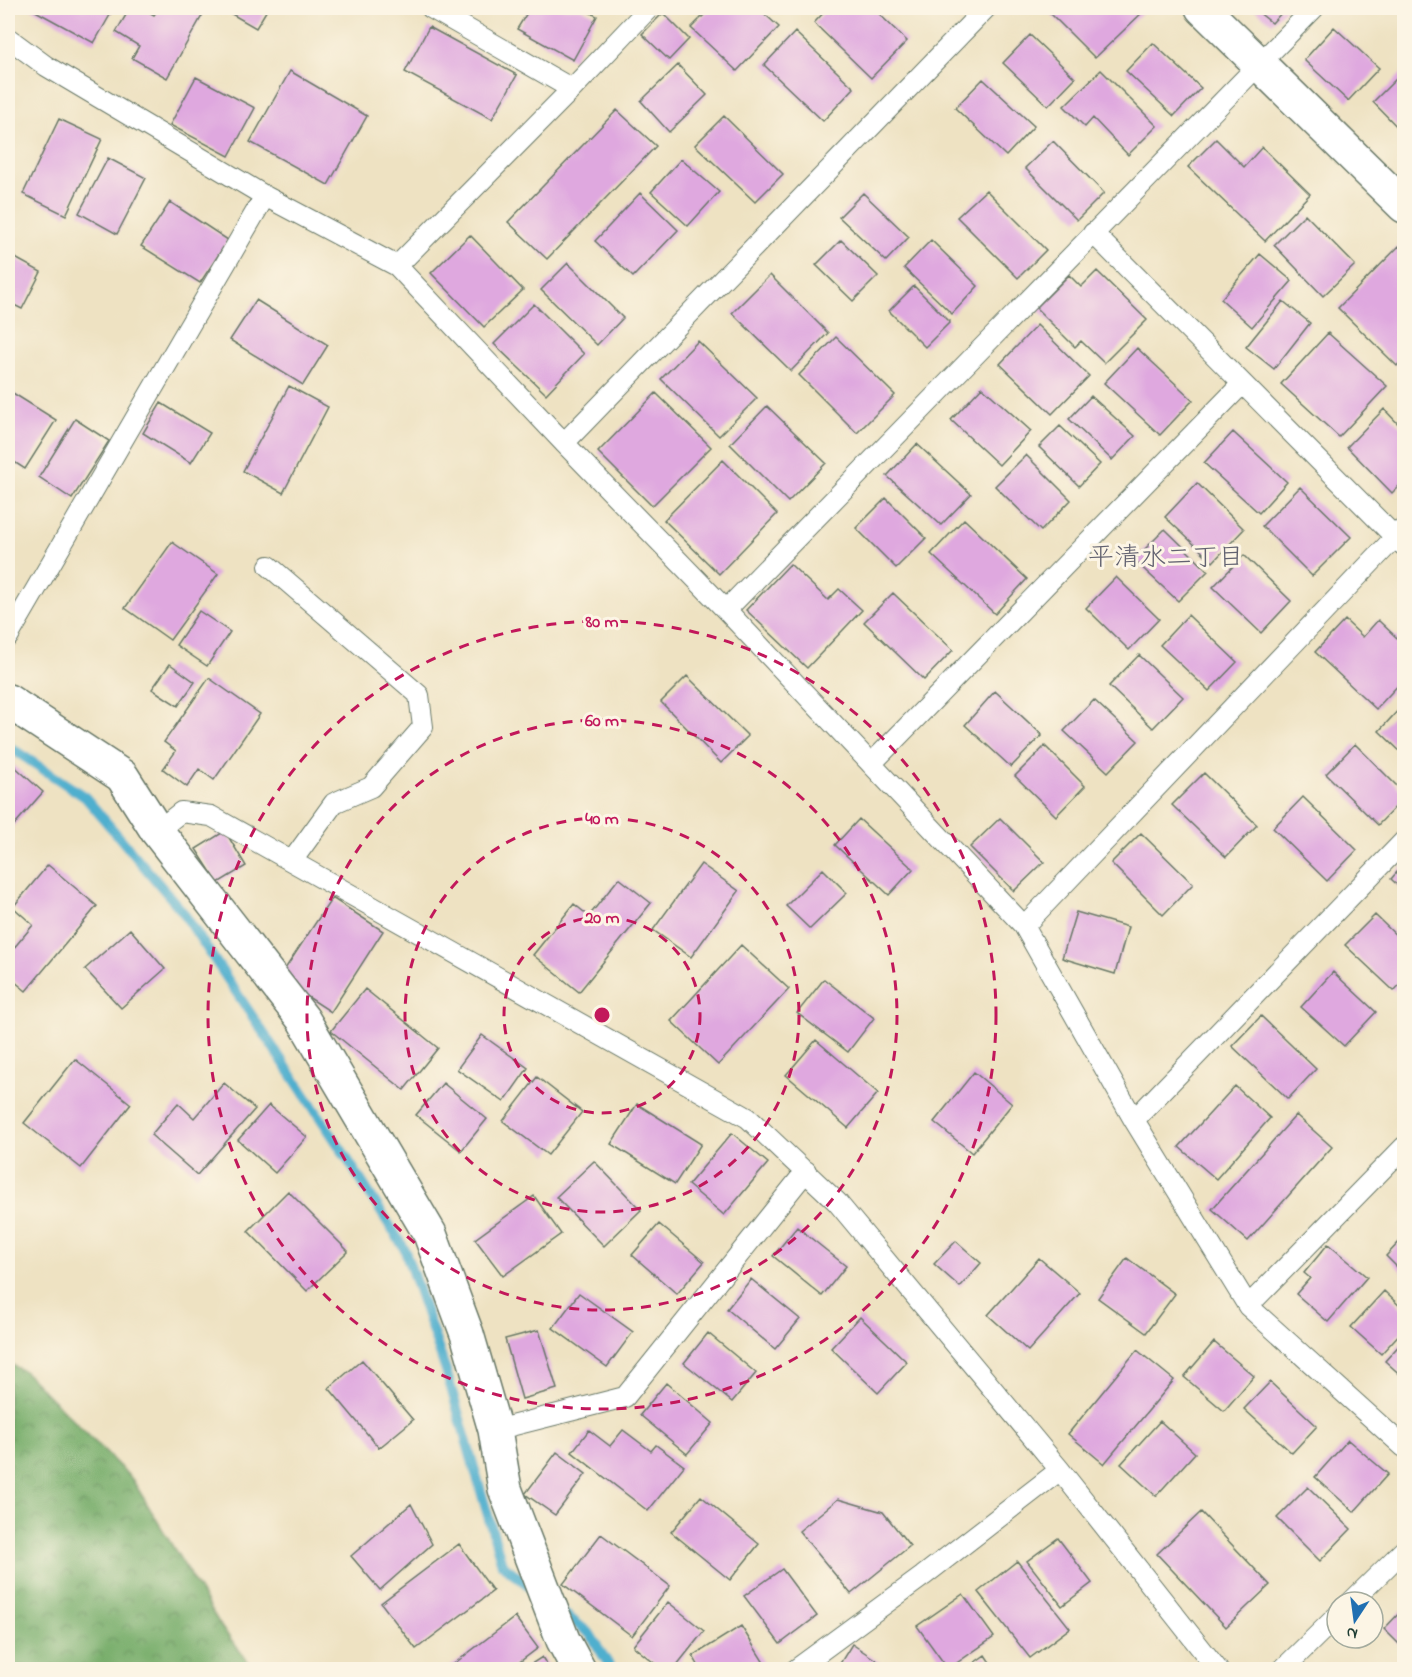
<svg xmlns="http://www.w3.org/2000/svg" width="1412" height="1677" viewBox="0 0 1412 1677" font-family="'Indie Flower','Klee One',sans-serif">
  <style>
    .forest { fill: url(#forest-crowns); stroke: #4b754f; stroke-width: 1.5 }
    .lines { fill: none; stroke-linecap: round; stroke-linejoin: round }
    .stream { stroke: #50afce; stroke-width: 10 }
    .building { fill: #dfa8df }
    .lane-casing { stroke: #677766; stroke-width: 22 }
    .street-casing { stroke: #677766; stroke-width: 36 }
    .lane { stroke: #fff; stroke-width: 20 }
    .street { stroke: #fff; stroke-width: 33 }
    .ring { fill: none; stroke: #c2185b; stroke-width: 3; stroke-dasharray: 10 8 }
    .labels { text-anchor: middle; stroke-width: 6; stroke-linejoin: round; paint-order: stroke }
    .neighbourhood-label { font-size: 26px; fill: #626270; stroke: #fcf5e5 }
    .centre { fill: #c2185b; stroke: #fcf5e5; stroke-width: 3 }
    .ring-label { font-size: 18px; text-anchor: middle; font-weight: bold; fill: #c2185b; stroke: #fcf5e5; stroke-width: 6; stroke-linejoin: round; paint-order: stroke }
  </style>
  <defs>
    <pattern id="forest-crowns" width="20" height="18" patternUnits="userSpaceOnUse" patternTransform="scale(1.5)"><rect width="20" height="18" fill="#77ad6a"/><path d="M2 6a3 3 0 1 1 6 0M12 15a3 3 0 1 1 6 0" fill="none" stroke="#618e58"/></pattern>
  </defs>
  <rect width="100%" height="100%" fill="#fcf5e5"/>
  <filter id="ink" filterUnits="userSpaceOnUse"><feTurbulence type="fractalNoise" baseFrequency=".0167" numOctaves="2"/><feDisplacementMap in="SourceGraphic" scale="12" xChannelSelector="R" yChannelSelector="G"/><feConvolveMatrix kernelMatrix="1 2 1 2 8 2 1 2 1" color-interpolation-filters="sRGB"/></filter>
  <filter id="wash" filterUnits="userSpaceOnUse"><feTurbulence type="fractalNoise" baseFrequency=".008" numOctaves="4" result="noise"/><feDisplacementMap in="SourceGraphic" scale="24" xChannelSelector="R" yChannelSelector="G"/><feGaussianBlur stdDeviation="1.35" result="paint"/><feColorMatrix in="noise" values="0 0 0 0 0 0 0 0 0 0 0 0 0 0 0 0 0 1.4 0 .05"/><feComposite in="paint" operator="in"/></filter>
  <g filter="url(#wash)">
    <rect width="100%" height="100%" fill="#eee2c2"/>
    <path class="forest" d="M8,1363l16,8 108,108 90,149 32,41h-246z"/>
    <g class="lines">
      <path class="stream" d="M8,747l3,1 74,49 97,114 159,238 63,99 43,126 55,190 31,25
        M562,1612l28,22 22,36"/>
    </g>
    <g id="blocks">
      <path class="building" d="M30,8h84l-20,35z
        M130,8h12l12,7 5,-7h33l11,6 -36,64 -35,-20 7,-12 -23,-14z
        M224,8h44l-12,20 -33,-19z
        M530,8h51l16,8 -24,44 -56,-31z
        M711,8h47l21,19 -42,44 -46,-43z
        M786,8h12l-6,6z
        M828,8h45l34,33 -36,37 -57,-55z
        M1045,8h102l-52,50z
        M1253,8h33l-14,15z
        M663,13l26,26 -20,21 -27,-26z
        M429,27l88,48 -25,44 -87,-47z
        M1334,27l45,41 -31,33 -44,-41z
        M795,32l59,56 -31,33 -59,-56z
        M1030,35l45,43 -27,28 -45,-43z
        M1153,43l48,45 -27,28 -48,-45z
        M678,65l29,30 -38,37 -28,-31z
        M1101,70l56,56 -29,29 -35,-37 -8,9 -21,-21z
        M290,71l77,45 -39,69 -78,-43z
        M1404,71v63l-31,-32z
        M196,77l59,31 -26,48 -59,-31z
        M983,79l51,47 -28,30 -51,-48z
        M617,110l39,36 -109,113 -39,-37z
        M724,116l59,58 -28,28 -60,-57z
        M59,119l43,20 -36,76 -43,-21z
        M1216,139l28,28 18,-20 48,47 -45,47 -77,-74z
        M1053,141l51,52 -27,27 -52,-52z
        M108,158l38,20 -29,56 -38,-21z
        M681,159l38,33 -31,34 -37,-34z
        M986,190l60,60 -28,28 -61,-61z
        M640,193l38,37 -45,47 -38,-36z
        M863,193l46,44 -23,24 -47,-44z
        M170,202l58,38 -28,43 -59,-37z
        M1305,214l50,51 -32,31 -49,-51z
        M470,235l53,55 -39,37 -53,-54z
        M841,240l37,36 -25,25 -37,-36z
        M931,240l47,46 -26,28 -48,-46z
        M1399,246l5,6v106l-7,8 -59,-58z
        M8,254l33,18 -19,37 -14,-7z
        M1260,254l32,27 -40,46 -31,-28z
        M568,263l55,55 -26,27 -56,-55z
        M1097,271l50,49 -43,43 -23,-22 -6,6 -39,-39 33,-33 12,12z
        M770,275l58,58 -37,38 -59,-58z
        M914,286l36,36 -25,25 -36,-36z
        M256,300l72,45 -25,40 -73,-45z
        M1283,301l27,22 -36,46 -28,-22z
        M534,304l50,50 -38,40 -52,-50z
        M1037,325l52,51 -37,38 -52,-50z
        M1328,333l59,53 -48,51 -58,-53z
        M836,337l59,58 -38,38 -58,-58z
        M698,341l59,57 -38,38 -58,-57z
        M1137,348l56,52 -33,35 -56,-52z
        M289,386l39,21 -45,86 -40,-22z
        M982,387l49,44 -32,34 -48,-45z
        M8,390l48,30 -31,49 -17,-11z
        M656,393l55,54 -59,59 -54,-54z
        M1091,396l44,40 -23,24 -43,-41z
        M161,403l49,30 -19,30 -48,-30z
        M767,406l59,57 -38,39 -58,-58z
        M1384,409l20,21v51l-12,12 -45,-46z
        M75,419l34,22 -37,58 -33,-22z
        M1060,426l40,38 -21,22 -40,-39z
        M1233,432l54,50 -28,31 -55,-50z
        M917,444l54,50 -30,31 -54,-49z
        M1026,455l45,45 -30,31 -46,-45z
        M723,460l54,54 -58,60 -55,-54z
        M1197,483l47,46 -31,33 -48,-45z
        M1300,487l51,50 -39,39 -50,-50z
        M886,498l40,40 -30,30 -40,-40z
        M964,519l63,60 -32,35 -64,-60z
        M1165,529l43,42 -30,30 -44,-41z
        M172,542l46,32 -48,66 -45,-32z
        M1244,555l47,46 -30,32 -48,-46z
        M790,564l38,36 11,-11 23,21 -55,58 -61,-58z
        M1116,577l43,42 -30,31 -43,-42z
        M893,593l60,57 -29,30 -60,-58z
        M199,611l31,21 -23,34 -31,-21z
        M1188,615l49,47 -28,29 -49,-46z
        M1345,620l18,17 15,-17 19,18 7,-7v48l-28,30 -61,-57z
        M1139,655l44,42 -30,31 -44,-42z
        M170,664l25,18 -17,24 -26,-17z
        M687,676l61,60 -27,27 -60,-61z
        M209,678l51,36 -46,66 -15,-11 -12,18 -24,-18 13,-18 -12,-9z
        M995,691l47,44 -31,32 -46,-42z
        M1094,700l44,41 -30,31 -44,-41z
        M1404,704v51l-25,-24z
        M1355,744l49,49v5l-26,27 -52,-51z
        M1045,746l40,40 -29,30 -41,-40z
        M12,764l31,28 -35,40v-63z
        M1204,773l53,52 -31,32 -54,-52z
        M1303,797l54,53 -30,31 -54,-53z
        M1000,818l44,44 -30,29 -44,-44z
        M859,819l54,50 -24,26 -54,-50z
        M225,831l21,35 -28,17 -22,-34z
        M1141,833l52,51 -30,31 -52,-52z
        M701,864l38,27 -48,66 -38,-27z
        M1404,864v27l-13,-12z
        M48,865l49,41 -71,85 -18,-15v-21l25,-30 -20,-18z
        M823,869l24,24 -37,36 -24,-23z
        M619,878l32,25 -72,89 -46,-37 41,-51 15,12z
        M332,898l51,33 -52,81 -52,-34z
        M1076,912l52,15 -13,47 -53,-16z
        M1375,915l29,28v37l-10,11 -49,-46z
        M130,929l35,40 -44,39 -36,-39z
        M741,945l48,44 -71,76 -47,-44z
        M1333,972l43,40 -32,34 -43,-39z
        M824,979l50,39 -26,34 -51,-39z
        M365,989l73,59 -34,42 -73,-59z
        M1261,1016l55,53 -28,30 -56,-53z
        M482,1035l46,33 -24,34 -47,-33z
        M816,1040l62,53 -30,35 -62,-53z
        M75,1059l56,45 -50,64 -57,-45z
        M974,1072l38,32 -40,49 -38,-31z
        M537,1077l45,35 -34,43 -45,-34z
        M224,1083l31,26 -58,66 -46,-40 27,-32 16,15z
        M443,1083l44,36 -26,32 -45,-36z
        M1235,1086l35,32 -54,61 -37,-32z
        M637,1104l64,40 -26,40 -64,-40z
        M269,1105l38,32 -32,36 -37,-33z
        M1296,1115l36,32 -84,94 -36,-32z
        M732,1133l36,30 -44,52 -36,-30z
        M594,1161l47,49 -37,36 -48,-49z
        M288,1191l60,60 -41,40 -59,-60z
        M534,1196l27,38 -58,42 -28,-37z
        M659,1224l45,38 -27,32 -45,-39z
        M797,1227l49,39 -24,30 -49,-40z
        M1404,1237v37l-18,-18z
        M956,1241l25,22 -21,24 -26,-23z
        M1328,1244l39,33 -39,45 -32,-28 14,-16 -6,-5z
        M1039,1258l41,35 -52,58 -40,-36z
        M1127,1258l48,36 -29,39 -48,-35z
        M751,1279l49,40 -25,30 -48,-40z
        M1384,1291l20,19v19l-23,25 -30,-27z
        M579,1293l54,39 -26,35 -54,-39z
        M860,1317l47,45 -29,31 -47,-45z
        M539,1330l18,59 -35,10 -17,-60z
        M708,1333l48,40 -24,29 -48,-39z
        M1404,1340v38l-19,-17z
        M1214,1342l40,34 -30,35 -40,-34z
        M1137,1350l37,30 -70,84 -36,-30z
        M362,1360l51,60 -34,28 -50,-60z
        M1270,1382l47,44 -25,27 -48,-44z
        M666,1383l47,40 -26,31 -47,-39z
        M1160,1421l35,32 -39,43 -35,-32z
        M589,1430l21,16 13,-16 28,21 5,-6 28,21 -36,45 -76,-59z
        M1348,1440l40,34 -34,38 -39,-35z
        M557,1452l29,22 -31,41 -30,-21z
        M1308,1487l43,42 -31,32 -43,-43z
        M701,1496l58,48 -29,36 -59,-48z
        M838,1499l45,13 27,34 -59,48 -52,-63z
        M411,1504l21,40 -52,46 -29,-34z
        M1201,1512l69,73 -44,42 -69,-73z
        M601,1534l69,52 -38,50 -69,-52z
        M1058,1538l34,45 -30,23 -35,-45z
        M459,1544l34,47 -77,58 -35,-46z
        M1017,1561l53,67 -40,30 -52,-66z
        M782,1569l35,47 -37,28 -36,-48z
        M963,1594l31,43 -46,32 -31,-43z
        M668,1602l36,29 -31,39h-10l-30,-24z
        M1404,1608v41l-20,-20z
        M515,1617l23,31 -29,22h-63z
        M741,1626l25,40 -5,4h-60l-8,-14z
        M852,1644l39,26h-55z
        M985,1655l10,15h-31z
        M542,1657l8,13h-28z"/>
    </g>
  </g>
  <g filter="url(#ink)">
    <use href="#blocks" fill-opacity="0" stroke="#677766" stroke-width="1.5"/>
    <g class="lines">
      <g class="lane-casing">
        <path id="lane" d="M431,8l141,81
          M8,38l38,28 219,130 132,70 167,177 162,167 298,316 110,194 114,186 156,141
          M1093,233l310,312
          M397,266l175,-177 77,-81
          M564,443l422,-435
          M269,566l150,129 4,32 -52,60 -37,16 -42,58
          M726,610l588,-602
          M8,637l257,-441
          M871,764l371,-380
          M157,831l24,-19 30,4 537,302 89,84 223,268 158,200
          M1024,926l380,-398
          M1134,1120l270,-279
          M1248,1306l156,-159
          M495,1430l130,-33 181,-226
          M1351,1602l53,-52
          M795,1670l128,-94 137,-106
          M1282,1670l55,-54"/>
      </g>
      <g class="street-casing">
        <path id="street" d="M1202,8l202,198
          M8,701l114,75 35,55 146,188 127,215 37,100 28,96 10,59 58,151 16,30"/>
      </g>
      <use href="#lane" class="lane"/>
      <use href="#street" class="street"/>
    </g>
  </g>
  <g class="ring">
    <circle cx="602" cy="1015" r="98"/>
    <circle cx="602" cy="1015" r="197"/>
    <circle cx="602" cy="1015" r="295"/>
    <circle cx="602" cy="1015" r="394"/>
  </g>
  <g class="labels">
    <g class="neighbourhood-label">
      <text x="1166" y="565">平清水二丁目</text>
    </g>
  </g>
  <circle cx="602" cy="1015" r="9" class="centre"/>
  <g class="ring-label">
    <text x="602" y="627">80 m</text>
    <text x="602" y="726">60 m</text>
    <text x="602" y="824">40 m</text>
    <text x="602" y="923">20 m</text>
  </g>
  <rect width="1412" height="1677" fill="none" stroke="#fcf5e5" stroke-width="30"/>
  <g transform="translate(1355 1620) rotate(193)"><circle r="28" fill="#fcf5e5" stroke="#a4ab9e" stroke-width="1.5"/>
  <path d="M0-4.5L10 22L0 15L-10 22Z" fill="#1f6fb2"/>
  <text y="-9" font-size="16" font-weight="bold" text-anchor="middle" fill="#1f3d34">N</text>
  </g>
</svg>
